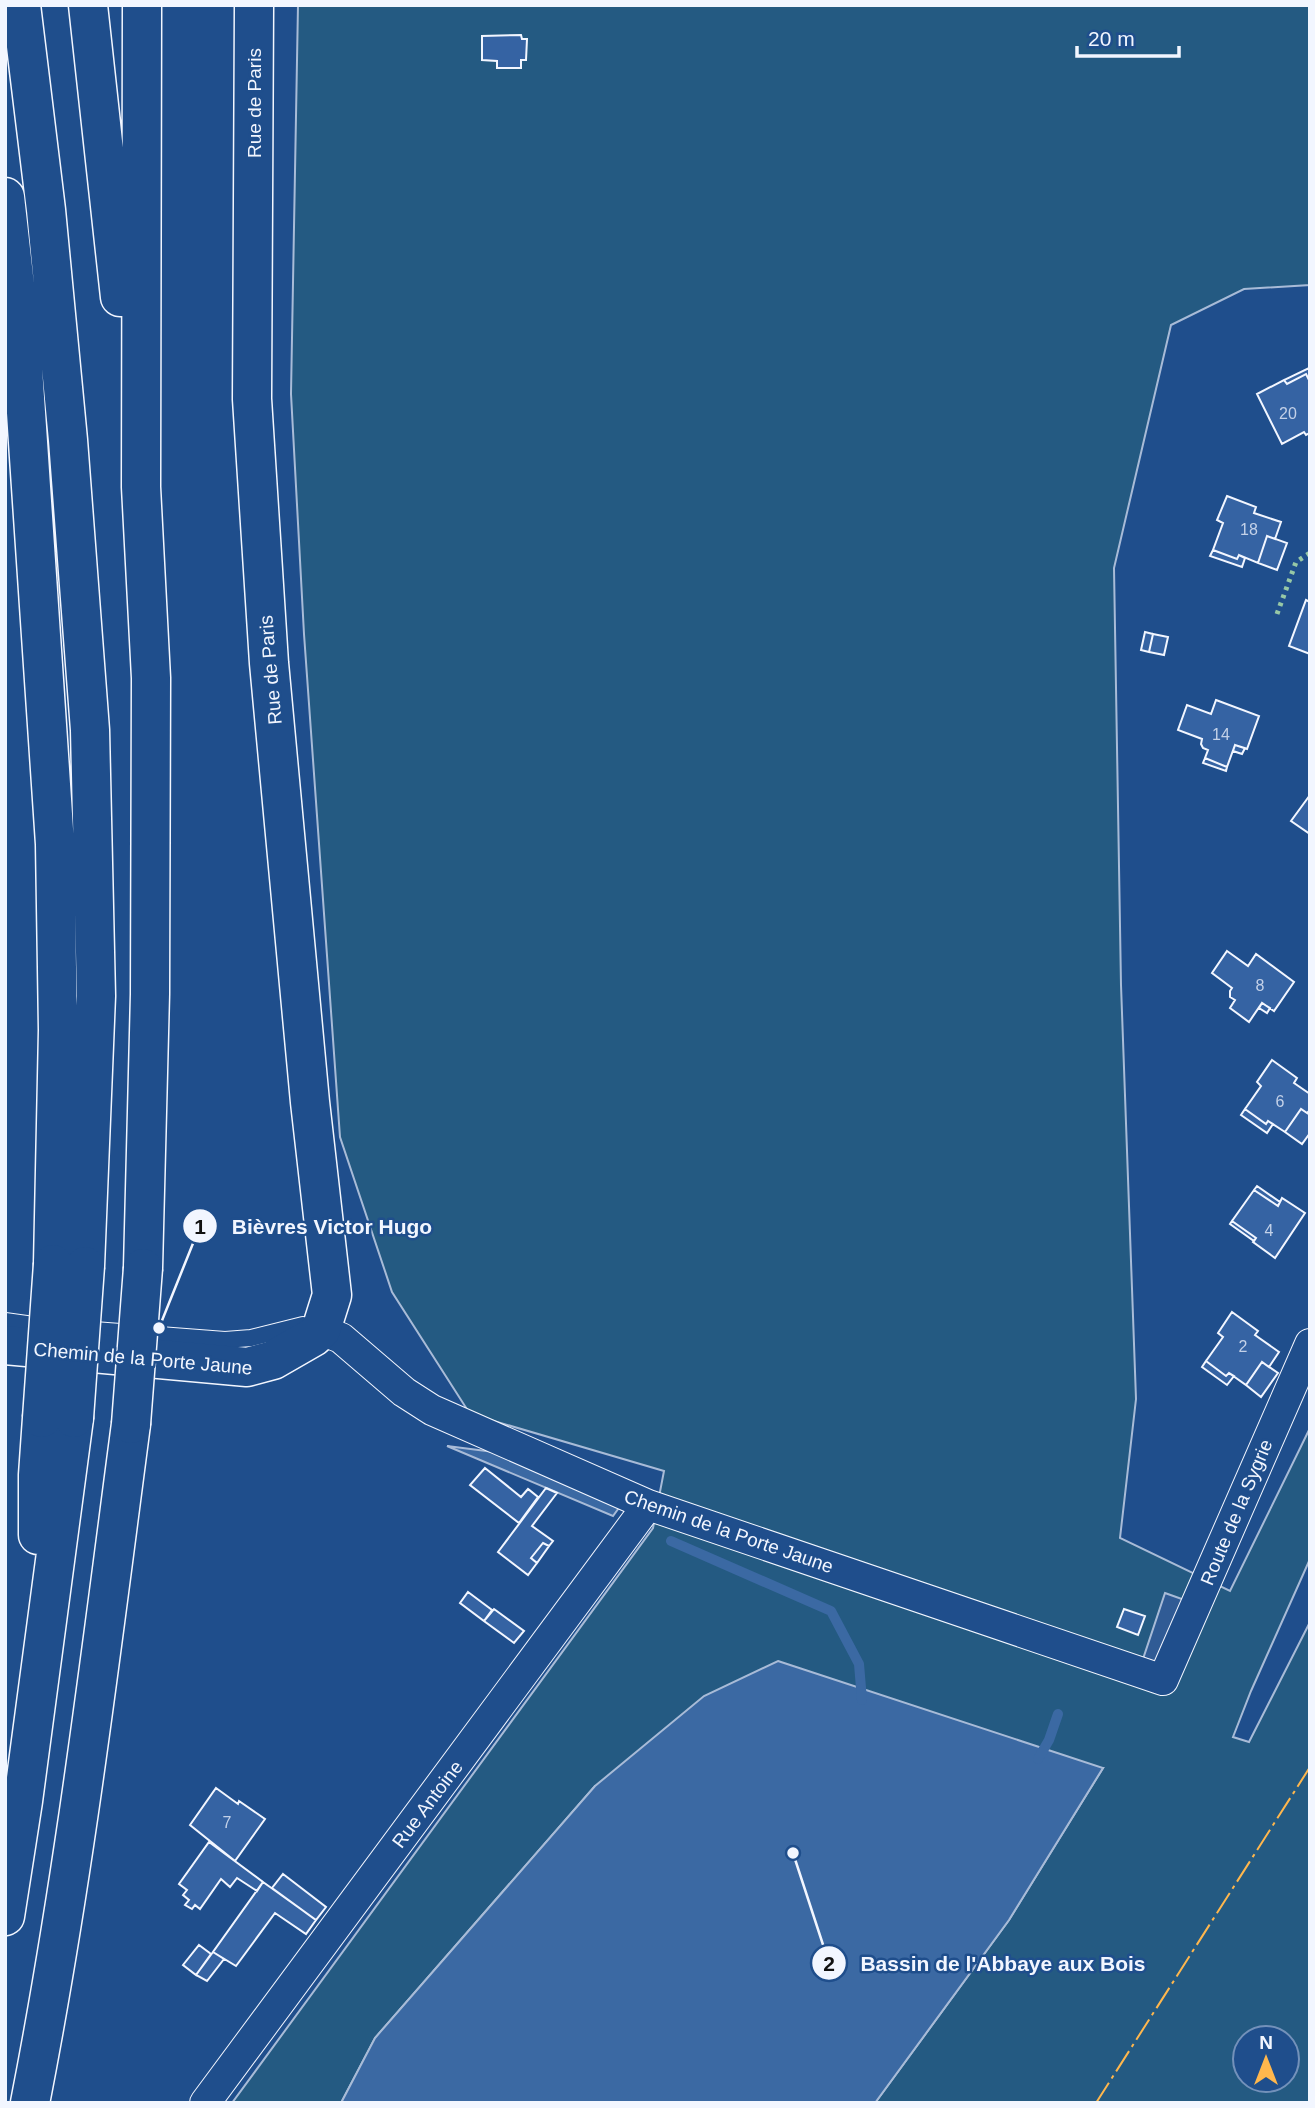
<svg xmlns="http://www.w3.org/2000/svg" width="1315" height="2108" viewBox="0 0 1315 2108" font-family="Arial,sans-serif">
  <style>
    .green { fill: #245a82; stroke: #a8bbd7; stroke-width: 2; fill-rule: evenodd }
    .parking { fill: #305b95; stroke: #a8bbd7; stroke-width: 2 }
    .water { fill: #3b69a3; stroke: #a8bbd7; stroke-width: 2 }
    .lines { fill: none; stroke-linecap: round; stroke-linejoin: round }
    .stream { stroke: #3b69a3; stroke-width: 10 }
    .building { fill: #3563a3; stroke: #f2f6ff; stroke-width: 2 }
    .lane-casing { stroke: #f2f6ff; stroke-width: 18 }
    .street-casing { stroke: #f2f6ff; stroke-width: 32 }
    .secondary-casing { stroke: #f2f6ff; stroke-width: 41 }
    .highway-casing { stroke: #f2f6ff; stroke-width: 41 }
    .lane { stroke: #1f4e8c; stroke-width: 16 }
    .street { stroke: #1f4e8c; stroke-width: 30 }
    .secondary { stroke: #1f4e8c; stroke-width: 38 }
    .highway { stroke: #1f4e8c; stroke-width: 38 }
    .highway-bridge-casing { stroke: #f2f6ff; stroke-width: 41; stroke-linecap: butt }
    .highway-bridge { stroke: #1f4e8c; stroke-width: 38 }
    .hedge { stroke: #97c8a6; stroke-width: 5; stroke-dasharray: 3.5 5; stroke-linecap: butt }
    .power { stroke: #ffb74d; stroke-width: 2; stroke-dasharray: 24 5 3.5 5; stroke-linecap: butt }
    .labels { text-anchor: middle; stroke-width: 5; stroke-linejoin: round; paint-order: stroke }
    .number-label { font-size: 16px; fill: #c3d1e8 }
    .street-label { font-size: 19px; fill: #f2f6ff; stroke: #1f4e8c }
    .leader { fill: none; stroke: #f2f6ff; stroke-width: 2.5 }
    .callout-dot { fill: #f2f6ff; stroke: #1f4e8c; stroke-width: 2.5 }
    .mark-label { font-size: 21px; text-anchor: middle; font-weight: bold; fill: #111 }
    .callout-label { font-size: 21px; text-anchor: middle; font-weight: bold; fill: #f2f6ff; stroke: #1f4e8c; stroke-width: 5; stroke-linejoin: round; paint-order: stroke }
  </style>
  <rect width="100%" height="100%" fill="#1f4e8c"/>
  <path class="green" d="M298,5h1012v280l-66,4 -73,36 -57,243 7,417 15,414 -16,139 110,53 80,-163v131l-59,132 -18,46 16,5 61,-120v481h-435l134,-183 94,-152 -508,18 -220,252 -34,65h-109l421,-575 11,-57 -194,-57 -78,-122 -52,-155 -36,-503 -13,-240zM1245,2038h42v42h-42z"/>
  <path class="parking" d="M1165,1593l31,11 -33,76 -24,-9z"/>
  <path class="water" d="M447,1446l47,6 127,53 -8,11z
    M778,1661l325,107 -94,152 -134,183h-534l34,-65 220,-252 109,-90z"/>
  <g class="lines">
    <path class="stream" d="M671,1541l160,70 28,53 3,36
      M1038,1759l11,-19 9,-26"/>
  </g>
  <path class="building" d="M521,35l1,4h5l-1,21h-5v8h-24v-7l-15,-1v-24z
    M1309,368l1,14 -4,-8 -19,10 -3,-4z
    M1306,374l4,8v51l-4,2 -2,-3 -22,12 -25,-50 27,-14 3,4z
    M1227,496l29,11 -2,6 27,9 -6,17 -8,-3 -9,27 -19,-8 -2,4 -24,-9 10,-27 -6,-3z
    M1267,536l20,7 -10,27 -19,-7z
    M1213,550l24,9 2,-4 6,3 -3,9 -32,-11z
    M1306,600l4,2v52l-21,-8z
    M1145,632l8,2 -4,18 -8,-2z
    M1153,634l15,3 -4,18 -15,-3z
    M1216,700l43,16 -12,33 -12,-4 -8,22 -22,-9 3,-8 -5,-2 -2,-4 1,-5 -24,-9 9,-25 24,9z
    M1235,745l10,3 -3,6 -9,-3z
    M1205,758l22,9 -1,4 -23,-8z
    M1310,795v39l-19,-13z
    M1227,951l21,15 8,-12 38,28 -20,29 -12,-8 -13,19 -19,-14 5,-8 -5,-3v-6l2,-3 -20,-15z
    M1262,1003l8,5 -3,5 -8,-5z
    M1272,1060l25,18 -3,5 16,11v16l-3,3 -6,-4 -16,23 -17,-11 -2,3 -21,-15 16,-23 -4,-4z
    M1245,1109l21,15 2,-3 5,3 -6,9 -26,-18z
    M1301,1109l9,6v18l-8,11 -17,-12z
    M1257,1186l23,16 -2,4 -24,-16z
    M1254,1190l24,16 4,-8 23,15 -30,45 -22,-16 3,-4 -24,-17z
    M1232,1221l24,17 -2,3 -24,-17z
    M1232,1312l26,19 -3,4 24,17 -10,15 -7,-5 -16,23 -17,-12 -3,3 -20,-15 17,-24 -5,-4z
    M1206,1361l20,15 3,-3 5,3 -7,9 -25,-18z
    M1262,1362l16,11 -17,24 -15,-12z
    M485,1468l36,29 7,-8 10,8 -19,26 -49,-38z
    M546,1488l11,5 -25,33 21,15 -4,5 -6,-3 -12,15 6,5 -9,12 -30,-23z
    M543,1543l6,3 -12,17 -6,-5z
    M468,1592l24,18 -8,11 -24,-18z
    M494,1609l30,22 -10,12 -30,-22z
    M1124,1609l21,7 -7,19 -21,-8z
    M216,1788l22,16 1,-3 26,18 -30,42 -45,-36z
    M209,1842l54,40 -6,9 -20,-13 -7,9 -9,-8 -21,30 -5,-4 -3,4 -7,-4 4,-5 -6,-5 4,-5 -8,-6z
    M283,1874l43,33 -10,13 -44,-32z
    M263,1882l53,38 -10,14 -31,-21 -39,53 -23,-14z
    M199,1945l12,9 -15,21 -13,-10z
    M213,1952l11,7 -17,22 -11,-6z"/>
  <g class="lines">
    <g class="lane-casing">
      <path id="lane" d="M5,1321l43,6
        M81,1329l144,11 26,-2 52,-13 5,2"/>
    </g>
    <g class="street-casing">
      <path id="street" d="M321,1330l20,8 63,54 28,18 216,95 515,175 147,-336
        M205,2103l443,-598"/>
    </g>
    <g class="secondary-casing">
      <path id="secondary" d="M5,1345l242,22 26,-7 40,-23 8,-7 11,-35 -22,-193 -41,-439 -17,-264 2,-394"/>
    </g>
    <g class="highway-casing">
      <path id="highway" d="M21,5l25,205 22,230 22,290 6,266 -11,270
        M88,5l32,292
        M142,5l-1,482 10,191 -1,316 -7,274
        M5,197l16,141 34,506 3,186 -5,234
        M38,1535v-60l4,-57
        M5,1916l18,-115 51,-383
        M30,2103c44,-225 71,-452 101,-679"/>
    </g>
    <use href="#lane" class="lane"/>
    <use href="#street" class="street"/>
    <use href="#secondary" class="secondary"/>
    <use href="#highway" class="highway"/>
    <g class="highway-bridge-casing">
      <path id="highway-bridge" d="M42,1418l11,-154
        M74,1418l11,-152
        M131,1424l12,-156"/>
    </g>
    <use href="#highway-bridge" class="highway-bridge"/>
    <path class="hedge" d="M1277,614l19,-52 14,-9"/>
    <path class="power" d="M1096,2103l214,-336"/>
  </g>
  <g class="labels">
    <g class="number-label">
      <text x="1288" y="419">20</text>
      <text x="1249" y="535">18</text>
      <text x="1221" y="740">14</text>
      <text x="1260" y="991">8</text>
      <text x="1280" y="1107">6</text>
      <text x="1269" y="1236">4</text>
      <text x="1243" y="1352">2</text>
      <text x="227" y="1828">7</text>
    </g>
    <g class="street-label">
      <text transform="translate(254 103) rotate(-90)" y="7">Rue de Paris</text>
      <text transform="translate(270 670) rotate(-95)" y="7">Rue de Paris</text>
      <text transform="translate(143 1358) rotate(5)" y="7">Chemin de la Porte Jaune</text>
      <text transform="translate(1236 1512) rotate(-67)" y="7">Route de la Sygrie</text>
      <text transform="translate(729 1531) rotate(19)" y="7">Chemin de la Porte Jaune</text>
      <text transform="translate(427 1804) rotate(-53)" y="7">Rue Antoine</text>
    </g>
  </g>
  <path class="leader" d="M159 1328L200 1226M793 1853L829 1963"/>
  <g class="callout-dot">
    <circle cx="159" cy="1328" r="7"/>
    <circle cx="793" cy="1853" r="7"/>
    <circle cx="200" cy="1226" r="18"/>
    <circle cx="829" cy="1963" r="18"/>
  </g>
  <g class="mark-label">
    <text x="200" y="1234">1</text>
    <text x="829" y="1971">2</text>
  </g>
  <g class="callout-label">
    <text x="332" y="1234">Bièvres Victor Hugo</text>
    <text x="1003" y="1971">Bassin de l'Abbaye aux Bois</text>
  </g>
  <rect width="1315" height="2108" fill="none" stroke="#f2f6ff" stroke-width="14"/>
  <g transform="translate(1266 2059)"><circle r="33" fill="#1f4e8c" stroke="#7391ba" stroke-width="2"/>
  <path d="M0-5L12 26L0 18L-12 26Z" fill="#ffb74d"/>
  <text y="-10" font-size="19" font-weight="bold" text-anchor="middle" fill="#f2f6ff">N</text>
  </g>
  <path d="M1077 46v10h102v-10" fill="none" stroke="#f2f6ff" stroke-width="3.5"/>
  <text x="1088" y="46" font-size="21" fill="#f2f6ff" stroke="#1f4e8c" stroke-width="5" paint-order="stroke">20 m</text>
</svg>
